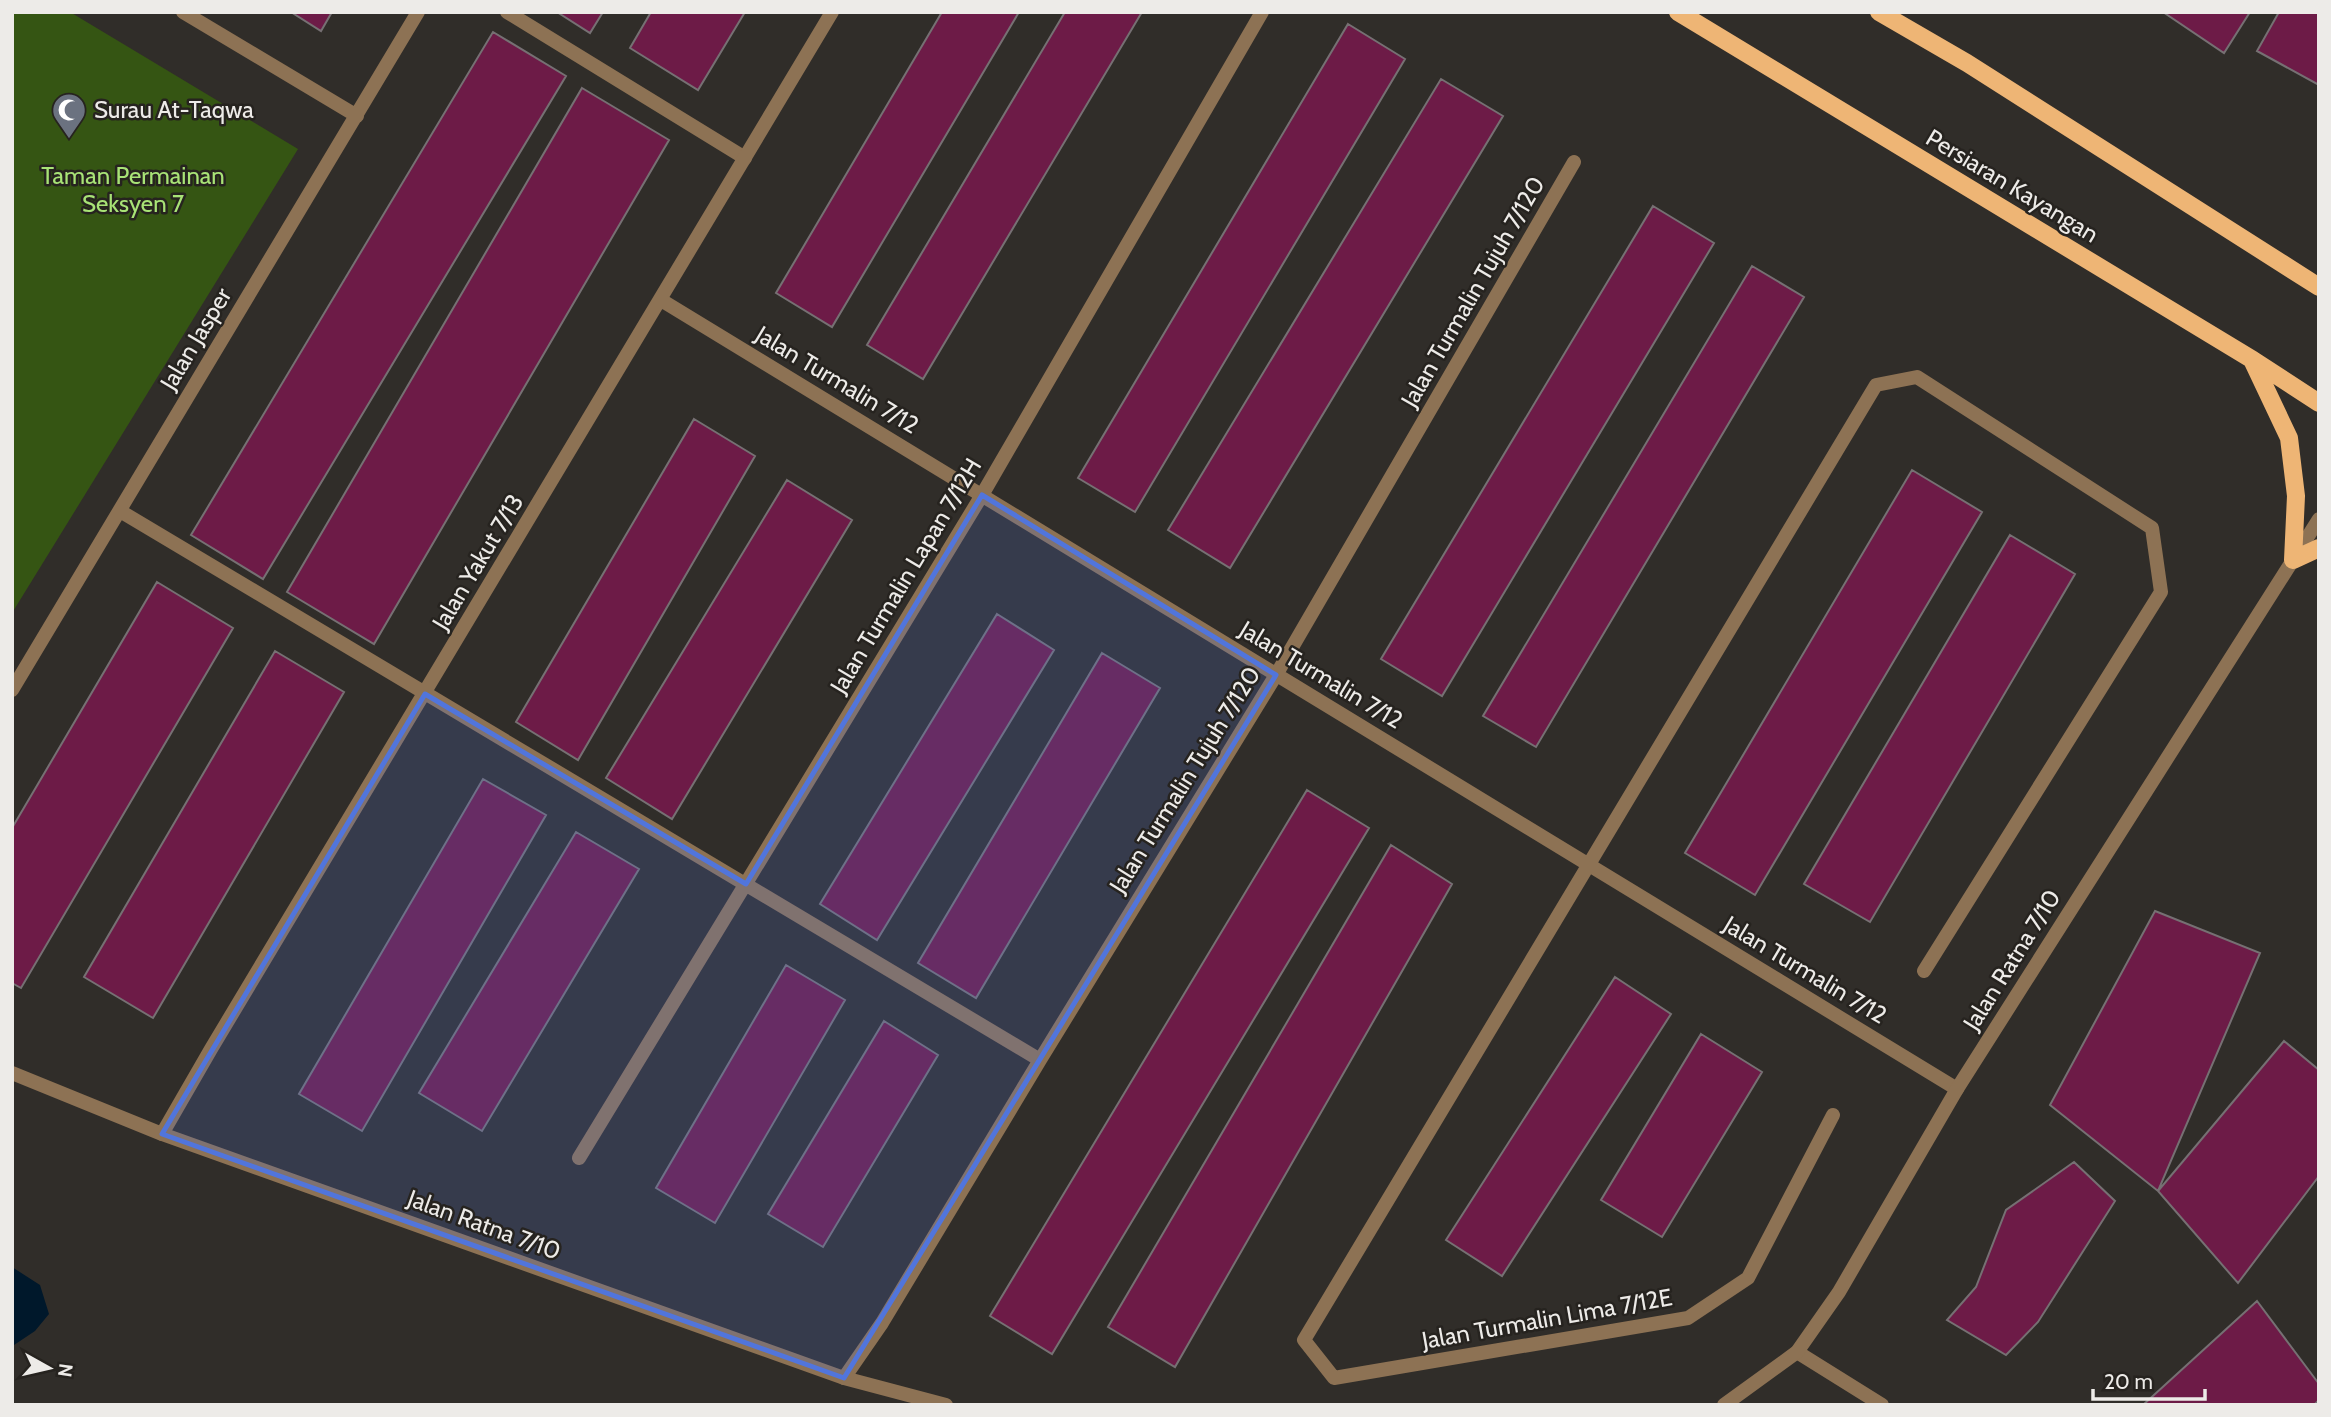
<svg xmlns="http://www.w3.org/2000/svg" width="2331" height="1417" viewBox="0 0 2331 1417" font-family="Cabin,sans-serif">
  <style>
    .green { fill: #355513 }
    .water { fill: #00182b }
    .building { fill: #6d1b47; stroke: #767073; stroke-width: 2 }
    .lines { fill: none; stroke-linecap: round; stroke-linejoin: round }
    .service { stroke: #8d7254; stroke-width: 14 }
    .minor { stroke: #8d7254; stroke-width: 14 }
    .tertiary { stroke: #8d7254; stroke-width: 14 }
    .primary { stroke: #eeb575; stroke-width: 18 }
    .marked { fill: #5175dc; fill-opacity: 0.2; stroke: #5175dc; stroke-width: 5; stroke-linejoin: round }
    .labels { text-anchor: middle; stroke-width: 5; stroke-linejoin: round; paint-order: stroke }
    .poi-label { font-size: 24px; fill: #edebe8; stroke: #26231f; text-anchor: start }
    .park-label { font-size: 24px; fill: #a8e376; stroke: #26231f }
    .street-label { font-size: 24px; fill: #edebe8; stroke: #26231f }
  </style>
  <rect width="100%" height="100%" fill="#302d29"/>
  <path class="green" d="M12,12h58l228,137 -286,464z"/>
  <path class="water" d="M12,1267l28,18 9,29 -14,17 -21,14 -2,4z"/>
  <path class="building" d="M291,12h41l-11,19z
    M557,12h46l-13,21z
    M651,12h94l-47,78 -68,-42z
    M942,12h77l-187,315 -56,-34z
    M1065,12h77l-219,367 -56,-34z
    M2163,12h87l-26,41z
    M2279,12h40v73l-62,-34z
    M1348,24l57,35 -270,453 -57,-34z
    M493,32l73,44 -303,503 -72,-44z
    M1441,79l62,37 -273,452 -62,-38z
    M582,88l87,52 -295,504 -87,-52z
    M1653,206l61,37 -272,453 -61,-37z
    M1752,266l52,31 -268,450 -53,-31z
    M694,419l61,37 -177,304 -62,-38z
    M1912,470l70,42 -227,383 -70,-42z
    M787,480l65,40 -180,299 -66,-41z
    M2010,535l65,39 -205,348 -66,-38z
    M157,582l76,46 -212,360 -9,-5v-155z
    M997,614l57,36 -177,290 -57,-36z
    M275,651l69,41 -191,326 -69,-41z
    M1102,653l58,35 -184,310 -58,-35z
    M483,779l63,36 -184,316 -63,-37z
    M1307,790l62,38 -317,526 -62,-38z
    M576,832l63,37 -157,262 -63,-38z
    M1391,845l61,39 -277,483 -67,-40z
    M2155,911l105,42 -102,238 -108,-86z
    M786,965l59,35 -130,223 -59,-35z
    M1615,977l56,37 -169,262 -56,-36z
    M884,1021l54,34 -115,192 -55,-33z
    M1701,1034l61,38 -100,165 -61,-37z
    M2284,1041l35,29v106l-81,107 -80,-92z
    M2074,1162l41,39 -77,121 -32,33 -59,-35 29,-33 30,-77z
    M2257,1301l62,83v16l-5,5h-171z"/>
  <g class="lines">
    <path class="service" d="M507,12l238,146"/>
    <path class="minor" d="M183,12l174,104
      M661,300l1296,789
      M120,511l920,549
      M12,690l406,-678
      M1833,1115l-85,163 -60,40 -354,60 -30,-38 572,-955 41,-8 235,151 9,64 -237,379
      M162,1134l49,-85 621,-1037
      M579,1158l403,-663 280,-483
      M1797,1352l85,53
      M844,1378l38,-55 158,-263 236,-385 298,-513"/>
    <path class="tertiary" d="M12,1073l150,61 682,244 102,27
      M1724,1405l73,-53 42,-60 118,-203 362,-570"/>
    <path class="primary" d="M1678,12l575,348 66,43
      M1879,12l88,51 352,224
      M2253,362l36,76 7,58 -3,64 26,-12"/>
  </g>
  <path class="marked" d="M982,495l294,180 -432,703 -682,-244 263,-440 321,190z"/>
  <defs>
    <g id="mosque-pin" transform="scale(1.75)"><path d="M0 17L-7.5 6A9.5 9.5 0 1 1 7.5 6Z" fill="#6b7280" stroke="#26231f"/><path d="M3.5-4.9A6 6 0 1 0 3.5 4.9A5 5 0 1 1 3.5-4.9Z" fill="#fff"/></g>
  </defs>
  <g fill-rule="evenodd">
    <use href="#mosque-pin" x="69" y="110"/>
  </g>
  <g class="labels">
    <g class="poi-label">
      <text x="94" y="118">Surau At-Taqwa</text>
    </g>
    <g class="park-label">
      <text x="133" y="184">Taman Permainan<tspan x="133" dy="28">Seksyen 7</tspan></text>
    </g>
    <g class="street-label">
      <text transform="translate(2012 186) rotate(31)" y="8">Persiaran Kayangan</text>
      <text transform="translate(1473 292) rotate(-60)" y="8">Jalan Turmalin Tujuh 7/120</text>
      <text transform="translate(196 339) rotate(-59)" y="8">Jalan Jasper</text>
      <text transform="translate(837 380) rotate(31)" y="8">Jalan Turmalin 7/12</text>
      <text transform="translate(478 562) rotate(-59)" y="8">Jalan Yakut 7/13</text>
      <text transform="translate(906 576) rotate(-59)" y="8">Jalan Turmalin Lapan 7/12H</text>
      <text transform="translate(1321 675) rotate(31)" y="8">Jalan Turmalin 7/12</text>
      <text transform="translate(1185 780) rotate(-58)" y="8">Jalan Turmalin Tujuh 7/120</text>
      <text transform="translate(2012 960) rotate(-58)" y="8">Jalan Ratna 7/10</text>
      <text transform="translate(1805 970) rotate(31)" y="8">Jalan Turmalin 7/12</text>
      <text transform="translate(484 1225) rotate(20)" y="8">Jalan Ratna 7/10</text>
      <text transform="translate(1547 1319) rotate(-10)" y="8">Jalan Turmalin Lima 7/12E</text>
    </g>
  </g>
  <rect width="2331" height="1417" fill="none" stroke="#edebe8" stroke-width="28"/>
  <g transform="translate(49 1368) rotate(98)" stroke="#26231f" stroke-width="5" paint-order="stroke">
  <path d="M0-5L12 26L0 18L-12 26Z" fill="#edebe8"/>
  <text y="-10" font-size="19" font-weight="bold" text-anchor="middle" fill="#edebe8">N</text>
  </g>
  <path d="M2093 1389v10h112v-10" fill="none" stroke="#edebe8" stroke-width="3.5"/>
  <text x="2104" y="1389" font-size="21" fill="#edebe8" stroke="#26231f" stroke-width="5" paint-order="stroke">20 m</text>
</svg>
